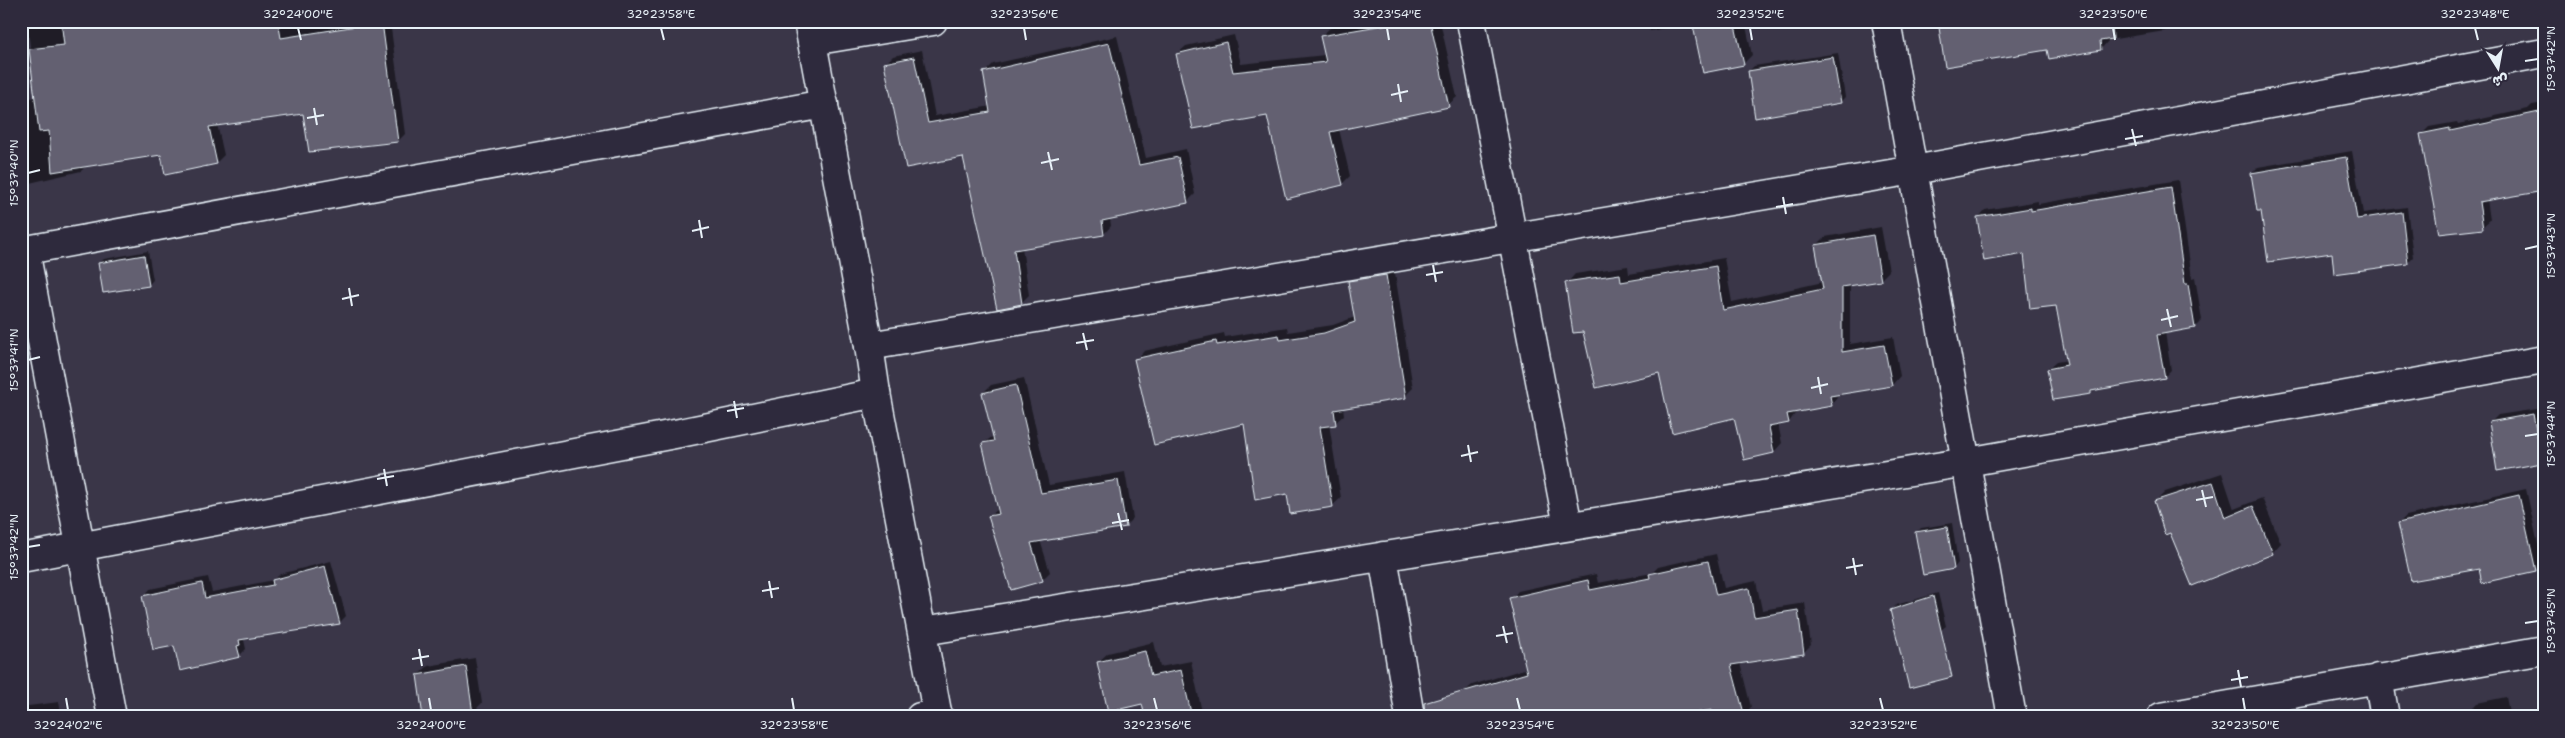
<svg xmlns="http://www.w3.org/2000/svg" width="2565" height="738" viewBox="0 0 2565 738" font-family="'Shantell Sans','Playpen Sans Arabic',sans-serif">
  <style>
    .shadow { fill: #0007 }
    .building { fill: #636171; stroke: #e8f1f8 }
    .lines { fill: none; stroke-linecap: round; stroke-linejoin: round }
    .street-casing { stroke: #e8f1f8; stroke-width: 31 }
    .secondary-casing { stroke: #e8f1f8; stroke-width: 31 }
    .street { stroke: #2f2a3d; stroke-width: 28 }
    .secondary { stroke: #2f2a3d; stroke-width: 28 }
    .ticks { fill: none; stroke: #e8f1f8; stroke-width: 2 }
    .neatline { fill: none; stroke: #e8f1f8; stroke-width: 2 }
    .ticks-label { font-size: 12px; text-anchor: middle; fill: #e8f1f8 }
  </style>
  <rect width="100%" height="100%" fill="#3a3648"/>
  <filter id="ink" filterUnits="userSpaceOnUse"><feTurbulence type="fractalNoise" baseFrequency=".02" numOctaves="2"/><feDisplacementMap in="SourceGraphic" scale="10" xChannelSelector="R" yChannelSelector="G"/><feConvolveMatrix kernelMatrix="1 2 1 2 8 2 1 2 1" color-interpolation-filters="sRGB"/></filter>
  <g filter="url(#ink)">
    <path class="shadow" d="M27,21h363l15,113 -7,7 -94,-28 -87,11 7,31 -8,8 -54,-9 -75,11 -6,6 -60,14v-85l15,-3z
      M1369,21h71l17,76 -9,8 -109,24 11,47 -8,8 -74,-69 -91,-61 9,-8 48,-11 7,29 84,-9 -4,-19 9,-8z
      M1648,21h97l7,34 -9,9 -50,-42 -43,9z
      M1939,21h233v2l-7,8 -56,9 -8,9 -51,8 -2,-9z
      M1117,36l29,122 40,-9 9,45 -8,8 -77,16 1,8 -7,8 -82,13 7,48 -8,8 -57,-147 -57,11 -22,-103 8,-8 29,-6 13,66 56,-10 -6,-34 8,-8z
      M1838,53l7,44 -5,5 -91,-31 5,-5z
      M2544,103v87l-57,9 3,21 -8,7 -61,-92 8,-8 28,-5 1,2 70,-15 4,-4z
      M2352,151l11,62 44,-6 6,50 -6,6 -74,-12 -71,-42 -10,-36 6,-6z
      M2178,180l14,98 3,-1 7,43 -7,7 -30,5 6,38 -7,7 -69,12 -4,4 -43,-24 8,-7 12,-2 -10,-55 -33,-52 -47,-35 7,-8 53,-9v3z
      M1881,227l8,44 -9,9 -30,4v60l43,-7 7,39 -8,9 -53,9 -8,11 -34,6 -8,11 -11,2 4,19 -8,9 -39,-36 -151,-86 -17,-47 8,-9 53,-8 1,8 95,-16 8,44 91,-20 -6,-37 8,-8z
      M148,251l5,29 -5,5 -49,-22 5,-4z
      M1394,267l19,121 -8,8 -62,11 1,8 -9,8 -6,1 12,74 -9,8 -44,-13 -43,-71 -109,-62 8,-9 80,-18 1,4 62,-10 1,5 45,-7 22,-8 -5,-35 8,-9z
      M1024,378l25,107 76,-13 8,46 -8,8 -85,14 10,32 -8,8 -52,-64 8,-7 -15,-65 11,-9 -11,-42 8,-8z
      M2544,408v51l-3,3 -51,-39 8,-8z
      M2222,473l12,36 28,-11 19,45 -9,10 -101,-21 -16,-30 10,-10z
      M2526,489l16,74 -7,7 -55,-2 -81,-45 7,-7z
      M1952,523l6,40 -4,5 -38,-35 5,-5z
      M1716,554l8,34 32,-7 6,29 43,-7 6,42 -8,8 -63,10 11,44 -7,8 -31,-6 -249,-17 8,-7 55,-17 -16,-69 7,-8 78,-17 2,9 54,-10 6,-6z
      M331,561l15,55 -7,7 -93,14 -2,3 2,9 -7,7 -64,-12 -31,-48 6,-7 58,-12 4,15 62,-12 6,-6z
      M1938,593l8,33 -5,4 -49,-20 4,-5z
      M1154,642l6,25 31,-6 11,51 -5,5h-51l-3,-14 -45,-41 10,-9z
      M475,658l7,45 -9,9 -27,5 -28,-42 10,-9z
      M2506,697l4,20h-41l-1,-5 9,-9z
      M59,702l3,15h-41v-10z
      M1288,713l1,4h-22z"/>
    <path class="building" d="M61,21h217l3,17 101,-16 16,120 -89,10 -6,-38 -94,13 8,37 -52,11 -4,-20 -109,17 -3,-41 -10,1 -10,-83 35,-4z
      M1407,21h23l19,86 -119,25 13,53 -57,14 -19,-83 -74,13 -17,-75 50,-12 7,30 93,-10 -6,-26z
      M1692,21h42l10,44 -41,8z
      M1938,21h174l1,18 -13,2 1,9 -52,9 -2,-9 -102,17z
      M1109,43l30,122 39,-8 10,46 -86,18 2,14 -90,15 8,54 -25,5 -34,-152 -57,11 -22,-105 30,-6 14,66 62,-11 -7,-40z
      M1833,57l8,46 -86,15 -7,-47z
      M2544,111v80l-65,11 4,27 -44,5 -19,-100 30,-6v3z
      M2346,157l11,62 45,-7 6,52 -74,10 -2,-21 -64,9 -7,-51h-4l-6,-38z
      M2171,187l14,97h3l7,44 -38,7 8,43 -74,13v3l-38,6 -6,-31 20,-4 -11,-59 -26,3 -6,-55 -40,7 -7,-44 54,-9v3z
      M1873,235l8,46 -39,6v65l42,-7 8,41 -62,10 2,10 -45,8 2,9 -20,4 5,26 -30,7 -10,-42 -62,15 -13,-60 -63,15 -13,-56 -10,1 -8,-51 55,-8 1,8 95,-16 7,44 100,-21 -8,-44z
      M144,255l5,31 -46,7 -5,-30z
      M1386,275l20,123 -72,12 2,15 -16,2 13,80 -43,7 -3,-20 -32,6 -11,-76 -90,21 -20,-86 82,-18 1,4 62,-10 1,5 44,-7 31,-11 -7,-41z
      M1016,385l25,108 77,-13 8,47 -95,16 12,38 -32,9 -23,-74 11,-2 -17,-71 12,-2 -12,-48z
      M2533,414l9,49 -45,8 -8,-49z
      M2213,482l12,36 28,-12 20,48 -81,32 -22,-53 -5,2 -11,-34z
      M2519,495l17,76 -54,12 -3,-14 -68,12 -13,-58z
      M1947,527l7,42 -31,6 -8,-43z
      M1708,561l8,34 33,-7 5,29 44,-7 6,44 -73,11 14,52h-32l-1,-7 -40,7h-247l-1,-14 103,-30 -18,-75 79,-18 2,10 60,-12 -1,-4z
      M325,566l15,58 -101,16 1,5 -3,1 3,11 -60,14 -6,-25 -21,4 -11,-54 60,-13 3,15 68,-13 -1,-5z
      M1933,596l19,81 -43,11 -19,-78z
      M1145,651l6,25 30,-6 11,47h-47l-3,-13 -34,8 -11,-50z
      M466,666l7,48 -19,3h-31l-6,-42z"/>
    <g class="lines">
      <g class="street-casing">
        <path id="street" d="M1471,21l97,505
          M1886,21l126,696
          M812,41l121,-20
          M25,250l87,467
          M21,251l803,-147
          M869,346l1045,-176 630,-117
          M1383,556l27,161
          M21,558l659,-125 196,-40
          M923,631l1044,-169 577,-102
          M2378,678l7,39
          M920,717l18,-3
          M2161,717l383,-67"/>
      </g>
      <g class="secondary-casing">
        <path id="secondary" d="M808,21l61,325 7,47 62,324"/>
      </g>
      <use href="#street" class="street"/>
      <use href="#secondary" class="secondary"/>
    </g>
  </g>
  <path class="ticks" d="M298,28l3,12M661,28l3,12M1024,28l2,12M1387,28l2,12M1750,28l2,12M2113,28l2,12M2475,28l3,12M2525,61l13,-2M1398,84l3,18M1391,95l17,-4M314,108l3,17M307,118l17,-3M2132,129l4,17M2125,139l18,-3M1048,152l4,18M1041,163l18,-4M28,173l12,-3M1783,197l3,17M1776,207l17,-3M699,220l3,18M692,231l17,-4M2525,249l13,-3M1433,265l3,17M1426,275l17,-3M349,288l3,18M342,299l17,-4M2167,309l4,18M2161,320l17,-4M1083,333l4,17M1076,343l18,-3M28,360l12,-3M1818,377l3,17M1811,388l17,-4M734,401l3,17M727,411l17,-3M2525,436l13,-2M1468,445l3,17M1461,456l17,-4M384,469l3,17M377,479l17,-3M2202,490l4,17M2196,500l17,-3M1118,513l4,17M1112,523l17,-3M28,547l12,-2M1853,558l3,17M1846,568l17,-3M769,581l3,17M762,591l17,-3M2525,623l13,-2M1503,626l4,17M1496,636l17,-3M419,649l3,17M412,659l17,-3M2238,670l3,17M2231,680l17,-3M66,698l2,12M429,698l2,12M792,698l2,12M1154,698l3,12M1517,698l3,12M1880,698l3,12M2243,698l2,12"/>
  <rect width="2565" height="738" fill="none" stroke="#2f2a3d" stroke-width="55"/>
  <g transform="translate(2498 68) rotate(169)" stroke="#2f2a3d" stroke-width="4" paint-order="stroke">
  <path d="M0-4L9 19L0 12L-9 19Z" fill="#e8f1f8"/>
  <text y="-8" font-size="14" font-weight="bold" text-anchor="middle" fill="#e8f1f8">ش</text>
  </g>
  <rect x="28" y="28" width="2510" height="682" class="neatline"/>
  <g class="ticks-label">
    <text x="298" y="18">32°24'00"E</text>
    <text x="661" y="18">32°23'58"E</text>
    <text x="1024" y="18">32°23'56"E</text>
    <text x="1387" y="18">32°23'54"E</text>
    <text x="1750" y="18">32°23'52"E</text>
    <text x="2113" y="18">32°23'50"E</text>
    <text x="2475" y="18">32°23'48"E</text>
    <text transform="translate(2551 59) rotate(-90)" y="4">15°37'42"N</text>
    <text transform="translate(14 173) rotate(-90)" y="4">15°37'40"N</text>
    <text transform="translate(2551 246) rotate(-90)" y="4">15°37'43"N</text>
    <text transform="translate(14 360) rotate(-90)" y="4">15°37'41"N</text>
    <text transform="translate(2551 434) rotate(-90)" y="4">15°37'44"N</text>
    <text transform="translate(14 547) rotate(-90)" y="4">15°37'42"N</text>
    <text transform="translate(2551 621) rotate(-90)" y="4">15°37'45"N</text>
    <text x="68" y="729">32°24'02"E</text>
    <text x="431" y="729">32°24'00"E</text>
    <text x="794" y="729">32°23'58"E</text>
    <text x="1157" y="729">32°23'56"E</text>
    <text x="1520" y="729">32°23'54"E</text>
    <text x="1883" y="729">32°23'52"E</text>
    <text x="2245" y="729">32°23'50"E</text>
  </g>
</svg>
